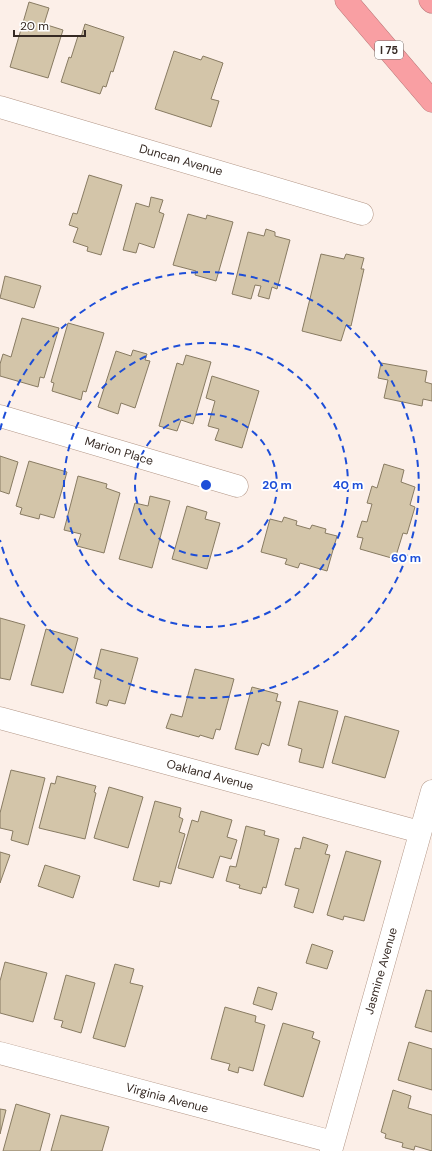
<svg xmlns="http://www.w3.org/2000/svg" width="432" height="1151" viewBox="0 0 432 1151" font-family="'DM Sans',sans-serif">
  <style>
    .building { fill: #d3c5a9; stroke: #887b62 }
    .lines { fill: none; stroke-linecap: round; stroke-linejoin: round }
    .minor-casing { stroke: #b29686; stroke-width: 23 }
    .highway-casing { stroke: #b57677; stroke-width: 23 }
    .minor { stroke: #fff; stroke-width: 22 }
    .highway { stroke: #f99fa3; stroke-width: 22 }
    .ring { fill: none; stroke: #1d4ed8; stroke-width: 2; stroke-dasharray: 7 5 }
    .labels { text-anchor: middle; stroke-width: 3.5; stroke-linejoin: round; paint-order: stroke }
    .shield { fill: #fff; stroke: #726a66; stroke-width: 1 }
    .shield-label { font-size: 11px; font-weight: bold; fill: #362a24 }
    .street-label { font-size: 12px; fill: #362a24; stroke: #fff }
    .centre { fill: #1d4ed8; stroke: #fff; stroke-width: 2 }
    .ring-label { font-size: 12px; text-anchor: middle; font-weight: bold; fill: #1d4ed8; stroke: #fff; stroke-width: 3.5; stroke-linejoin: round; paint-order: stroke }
  </style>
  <rect width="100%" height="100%" fill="#fcefe8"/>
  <path class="building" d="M29,2l20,6 -5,16 19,6 -15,48 -38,-11z
    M85,24l39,13 -11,35 -2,-1 -5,16 -3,-1 -3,8 -39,-12 8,-25 2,1 7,-22 3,1z
    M174,51l27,9 2,-4 20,7 -12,36 8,2 -8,26 -56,-18z
    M89,175l33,10 -21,70 -14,-4 1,-4 -15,-5 5,-14 -9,-3 4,-12 4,1z
    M151,197l12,3 -4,12 5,2 -10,34 -15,-5 -3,10 -13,-3 13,-47 13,4z
    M188,214l18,5 1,-4 26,7 -17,59 -21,-6 1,-4 -23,-6z
    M266,229l9,3v4l15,4 -13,49 -5,-2 -3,12 -11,-3 3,-10 -6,-1 -4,14 -19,-5 16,-62 16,4z
    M321,254l23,5 2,-5 18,4 -3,11h3l-13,57 -5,-1 -5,16 -39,-10z
    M5,276l36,10 -7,22 -34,-10z
    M22,318l37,10 -15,50 -4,-1 -2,10 -38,-11v-12l3,-10 8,3z
    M68,323l36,10 -18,59 -3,-1 -2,9 -29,-9 2,-8 -3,-1z
    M133,350l14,4 -2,6 5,1 -15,47 -14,-5 -3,11 -20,-7 18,-56 15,5z
    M186,355l25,7 -18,62 -12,-4 -4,11 -18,-5 18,-63 6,2z
    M381,363l46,8 -2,11 7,2v17l-9,-2 -1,7 -38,-8 4,-18 -10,-2z
    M212,376l47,15 -17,57 -27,-8 4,-11 -11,-3 7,-25 -9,-3z
    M0,456l18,6 -9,32 -9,-3z
    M29,461l38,11 -13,46 -14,-4 -1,5 -19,-5 2,-6 -6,-2z
    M384,464l20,6 -3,12 14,5 -5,18 5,2 -8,27 -4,-1 -8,26 -35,-10 3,-11 -6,-1 5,-16 5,1 5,-18 -5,-1 5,-17 5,2z
    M78,476l29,8 -1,4 14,5 -16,60 -27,-7 4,-12 -17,-4z
    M150,496l20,5 -18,67 -33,-9 16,-56 13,3z
    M187,506l20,6 -2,7 15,4 -13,46 -35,-10z
    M284,517l13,4 -1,4 14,4 2,-4 14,4 -1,4 12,3 -10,35 -27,-8 -2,5 -13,-4 2,-5 -26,-7 9,-33 12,3z
    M0,618l25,7 -15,55 -10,-2z
    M46,629l32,9 -15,55 -32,-8z
    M101,649l37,9 -13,46 -16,-4 -2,6 -11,-3 5,-23 -7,-2z
    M195,669l39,10 -14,51 -4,-1 -3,10 -13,-4 -1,2 -33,-9 5,-14 11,3z
    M252,687l26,7 -2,7 5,1 -12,44 -7,-3 -4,12 -23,-6z
    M299,701l39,10 -15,57 -24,-6 3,-13 -14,-4z
    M345,716l54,15 -14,47 -53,-15z
    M11,770l34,8 -17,67 -17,-5 2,-9 -13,-3v-15z
    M57,776l39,10 -2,6 2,1 -11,46 -46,-11 12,-45 4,1z
    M109,787l34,10 -15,51 -34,-10z
    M155,801l26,7 -2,9 4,2 -4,13 6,2 -14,50 -11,-3 -1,6 -26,-7z
    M201,811l31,9 -5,17 10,3 -6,19 -11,-3 -7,22 -35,-10 14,-48 6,2z
    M246,826l19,5 -1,4 15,4 -13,49 -3,-1 -2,7 -22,-6 1,-3 -14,-4 4,-15 6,1z
    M303,837l25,8 -3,9 5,1 -17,58 -19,-6 5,-18 -14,-4 10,-37 5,1z
    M346,851l35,10 -17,60 -20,-5 -1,4 -16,-5z
    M0,852l10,3 -10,28z
    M45,865l35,11 -7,22 -35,-12z
    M312,944l21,7 -6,18 -21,-6z
    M5,962l42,11 -14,49 -33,-9v-32z
    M115,964l19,5 -4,14 13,3 -18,61 -32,-9z
    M66,975l29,8 -14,50 -20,-6 2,-6 -9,-2z
    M258,987l19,6 -5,17 -19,-6z
    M426,990l6,1v41l-17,-5z
    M225,1007l31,9 -1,6 10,3 -12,46 -14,-4 -1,6 -10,-3 2,-6 -19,-5z
    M283,1023l31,9 -2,6 8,3 -17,56 -39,-12z
    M409,1042l23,7v41l-34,-10z
    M393,1090l18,6 -3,12 24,7v36l-17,-5 -1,4 -12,-3 1,-4 -18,-5 1,-4 -5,-2z
    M16,1104l34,10 -10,37h-37z
    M0,1109l6,1 -6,24z
    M61,1115l48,12 -7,24h-51z"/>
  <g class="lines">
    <g class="minor-casing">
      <path id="minor" d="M0,107l362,107
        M0,416l237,70
        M0,718l420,114
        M0,1053l333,89
        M331,1151l101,-360"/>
    </g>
    <g class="highway-casing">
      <path id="highway" d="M346,0l86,101
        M430,0l2,2"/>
    </g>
    <use href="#minor" class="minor"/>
    <use href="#highway" class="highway"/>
  </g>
  <g class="ring">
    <circle cx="206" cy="485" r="71"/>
    <circle cx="206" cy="485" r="142"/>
    <path d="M0 430A213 213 0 1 1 0 540"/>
  </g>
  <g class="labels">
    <rect class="shield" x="375" y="41" width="28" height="18" rx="3"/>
    <g class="shield-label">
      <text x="389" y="54">I 75</text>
    </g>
    <g class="street-label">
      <text transform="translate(181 160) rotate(16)" y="4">Duncan Avenue</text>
      <text transform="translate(119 451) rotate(17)" y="4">Marion Place</text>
      <text transform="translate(210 775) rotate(15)" y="4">Oakland Avenue</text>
      <text transform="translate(381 971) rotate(-74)" y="4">Jasmine Avenue</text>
      <text transform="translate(167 1098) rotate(15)" y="4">Virginia Avenue</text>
    </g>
  </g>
  <circle cx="206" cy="485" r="6" class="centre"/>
  <g class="ring-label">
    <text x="277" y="489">20 m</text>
    <text x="348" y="489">40 m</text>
    <text x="406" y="562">60 m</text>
  </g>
  <path d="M14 30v6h71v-6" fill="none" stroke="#362a24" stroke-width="2"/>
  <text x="20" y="30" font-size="12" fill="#362a24" stroke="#ffffff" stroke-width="3" paint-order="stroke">20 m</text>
</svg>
